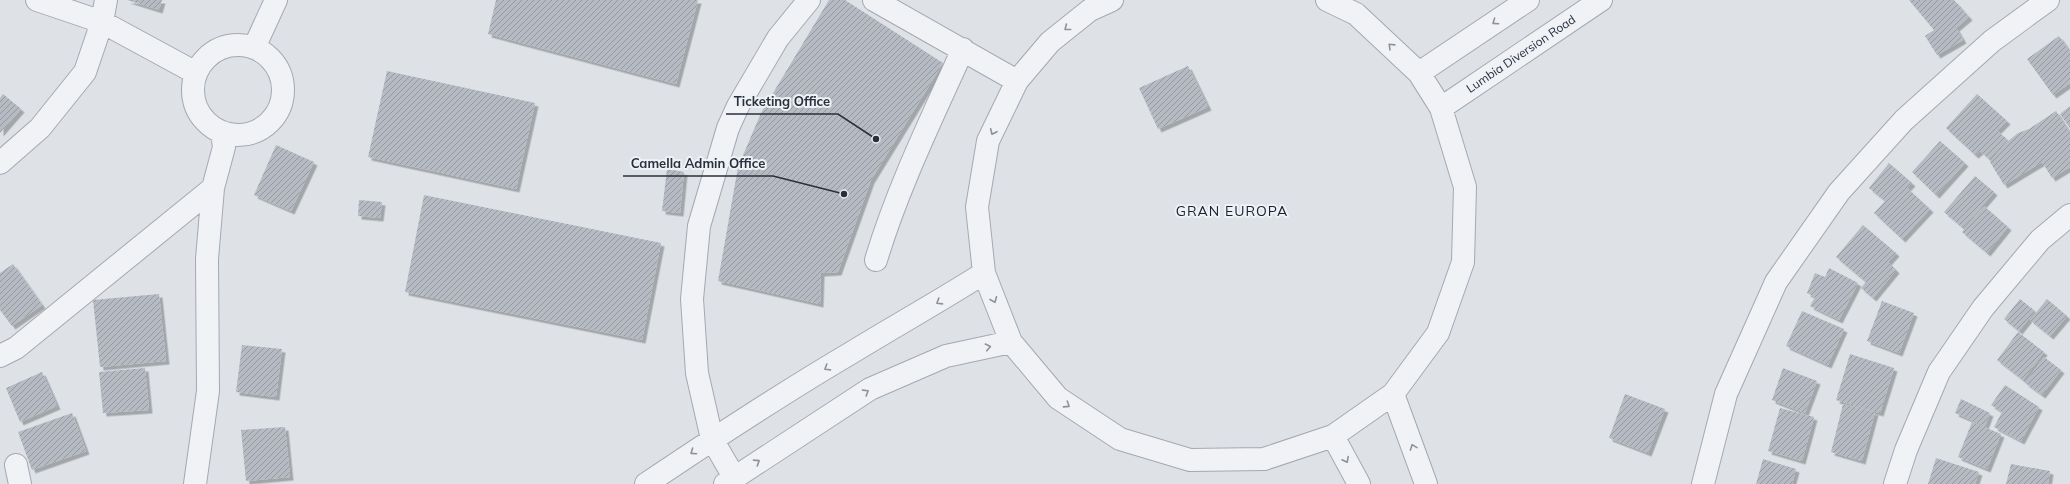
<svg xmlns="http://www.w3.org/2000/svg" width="2070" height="484" viewBox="0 0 2070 484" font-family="Mulish,sans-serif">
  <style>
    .building { fill: url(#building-hatch); filter: url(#shadow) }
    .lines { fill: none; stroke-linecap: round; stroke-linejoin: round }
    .minor-casing { stroke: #a4a9b1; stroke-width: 24 }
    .minor { stroke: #f1f2f6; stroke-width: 22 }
    .oneway { stroke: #8d919a }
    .labels { text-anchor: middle; stroke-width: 4; stroke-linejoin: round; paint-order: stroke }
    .street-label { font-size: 12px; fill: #29303d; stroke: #eef1f5 }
    .quarter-label { font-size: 14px; letter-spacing: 1px; fill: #1b212e; stroke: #eef1f5 }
    .leader { fill: none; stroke: #29303d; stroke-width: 1.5 }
    .callout-dot { fill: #29303d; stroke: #eef1f5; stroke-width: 1.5 }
    .callout-label { font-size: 13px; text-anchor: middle; font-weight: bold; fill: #29303d; stroke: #eef1f5; stroke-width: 4; stroke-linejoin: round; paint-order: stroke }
  </style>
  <defs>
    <pattern id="building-hatch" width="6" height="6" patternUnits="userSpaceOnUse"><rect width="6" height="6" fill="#b6bbc3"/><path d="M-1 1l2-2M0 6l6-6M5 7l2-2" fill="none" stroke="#9498a0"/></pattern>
    <filter id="shadow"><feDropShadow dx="3.5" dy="3.5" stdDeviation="0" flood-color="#0004"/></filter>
  </defs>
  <rect width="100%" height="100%" fill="#dee2e7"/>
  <path class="building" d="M127,0h35l-3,10z
    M496,0h202l-22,84 -188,-50z
    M829,0h16l98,63 -72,117 -33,92 -17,1 -1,31 -102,-23 20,-114 23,-54z
    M1909,0h45l15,17 -13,11 7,12 -26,15 -12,-19 9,-6z
    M2059,36l11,15v32l-17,12 -26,-36z
    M1188,66l20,41 -50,22 -19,-41z
    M387,71l148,32 -19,86 -148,-32z
    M3,94l18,15 -21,24v-35z
    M1977,94l30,27 -10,10 10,8 -18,20 -9,-8 -5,4 -29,-27z
    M2070,106v22l-10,-14z
    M2056,111l14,22v34l-18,11 -10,-16 -38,23 -14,-23 17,-20 11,-9 11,-4z
    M1940,141l25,22 -29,32 -24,-23z
    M276,145l38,17 -23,49 -37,-16z
    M1889,163l23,20 -5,5 23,21 -28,30 -28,-26 11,-12 -16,-13z
    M667,169l17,3 -4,41 -18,-2z
    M1975,176l19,16 -31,36 -19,-16z
    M424,195l237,48 -19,97 -237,-48z
    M359,200l23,2 -2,16 -22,-2z
    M1984,206l24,21 -21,26 -25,-21z
    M1863,225l33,28 -8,9 8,8 -23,28 -12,-10 5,-6 -30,-25z
    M13,264l29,41 -30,21 -12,-16v-37z
    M1829,268l29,15 -19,37 -29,-14 5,-9 -8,-4 8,-20 10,4z
    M159,294l7,67 -66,6 -7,-67z
    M2020,299l15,12 -16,20 -15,-12z
    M2047,299l20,17 -17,20 -20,-16z
    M1882,301l32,12 -15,40 -32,-12z
    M1802,311l42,18 -16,36 -42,-19z
    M2018,332l26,20 -21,28 -26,-20z
    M242,345l40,4 -6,48 -40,-5z
    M1850,354l44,14 -14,45 -44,-13z
    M2044,357l17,13 -19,25 -17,-12z
    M145,368l4,42 -46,3 -4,-41z
    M1783,368l34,13 -12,32 -33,-13z
    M42,372l15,34 -37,16 -14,-34z
    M2005,385l34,22 -18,34 -27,-14 8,-15 -11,-7z
    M1625,394l40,15 -17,44 -39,-15z
    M1961,399l29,14 -5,13 -30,-13z
    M1843,404l32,8 -13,49 -31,-9z
    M1780,408l34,9 -12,44 -34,-10z
    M72,413l14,38 -54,19 -14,-38z
    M1972,422l29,12 -14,35 -29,-12z
    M285,427l5,50 -44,4 -5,-51z
    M1936,458l43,14 -4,12h-47z
    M1763,459l33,10 -4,15h-36z
    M2011,464l39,7 -2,13h-42z"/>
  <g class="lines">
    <g class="minor-casing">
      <path id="minor" d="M37,0l65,22 94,51
        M874,0l143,81
        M1112,0l-22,10 -40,32 -33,39 -29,60 -11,66 7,66 27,69 47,56 62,41 70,21 74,-1 69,-23 60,-42 45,-61 25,-71 2,-75 -24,-79 -22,-35 -63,-59 -29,-14
        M193 90a45 45 0 1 1 90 0a45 45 0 1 1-90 0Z
        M254,48l22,-48
        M1419,73l109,-73
        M1441,108l160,-108
        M0,163l40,-35 45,-56 17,-50 4,-22
        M876,260c22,-73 56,-142 87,-211
        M0,356l16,-8 197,-160
        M1393,394l33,90
        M1333,436l26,48
        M16,465l4,19
        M734,477l-22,-38 -15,-66 -5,-74 7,-73 29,-98 10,-22 40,-68 31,-38
        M195,484l13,-93 -1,-132 6,-71 11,-41 -2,-15
        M646,484c67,-45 135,-90 205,-131 44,-27 89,-52 133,-80
        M725,484l145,-95 76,-33 65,-14
        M1703,484l23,-90 50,-112 63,-90 65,-72 88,-79 56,-41
        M1895,484l11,-34 33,-78 44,-64 57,-68 30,-25"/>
    </g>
    <use href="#minor" class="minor"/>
  </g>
  <defs><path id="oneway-chevron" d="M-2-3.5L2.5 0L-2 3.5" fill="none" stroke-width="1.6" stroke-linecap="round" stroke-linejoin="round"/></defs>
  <g class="oneway">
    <use href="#oneway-chevron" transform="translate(1495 22) rotate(146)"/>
    <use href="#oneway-chevron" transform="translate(1067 28) rotate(142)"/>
    <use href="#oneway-chevron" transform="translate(1391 46) rotate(-136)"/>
    <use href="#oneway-chevron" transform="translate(993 132) rotate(115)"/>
    <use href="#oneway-chevron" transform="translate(994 300) rotate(68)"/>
    <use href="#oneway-chevron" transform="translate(939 302) rotate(148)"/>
    <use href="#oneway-chevron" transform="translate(988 347) rotate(-12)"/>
    <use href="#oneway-chevron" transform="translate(827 368) rotate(148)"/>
    <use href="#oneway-chevron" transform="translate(866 392) rotate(-32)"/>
    <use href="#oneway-chevron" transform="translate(1067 405) rotate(33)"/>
    <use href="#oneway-chevron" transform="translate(1413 447) rotate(-110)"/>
    <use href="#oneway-chevron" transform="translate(693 452) rotate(146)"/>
    <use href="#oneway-chevron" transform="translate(1346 460) rotate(63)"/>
    <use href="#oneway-chevron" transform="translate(757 462) rotate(-33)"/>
  </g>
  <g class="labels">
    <g class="street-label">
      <text transform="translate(1521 54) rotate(-34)" y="4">Lumbia Diversion Road</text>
    </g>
    <g class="quarter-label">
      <text x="1232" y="216">GRAN EUROPA</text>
    </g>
  </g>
  <path class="leader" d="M876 139L838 114H726M844 194L773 176H623"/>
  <g class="callout-dot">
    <circle cx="876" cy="139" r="4"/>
    <circle cx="844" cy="194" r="4"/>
  </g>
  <g class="callout-label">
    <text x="782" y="106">Ticketing Office</text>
    <text x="698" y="168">Camella Admin Office</text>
  </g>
</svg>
